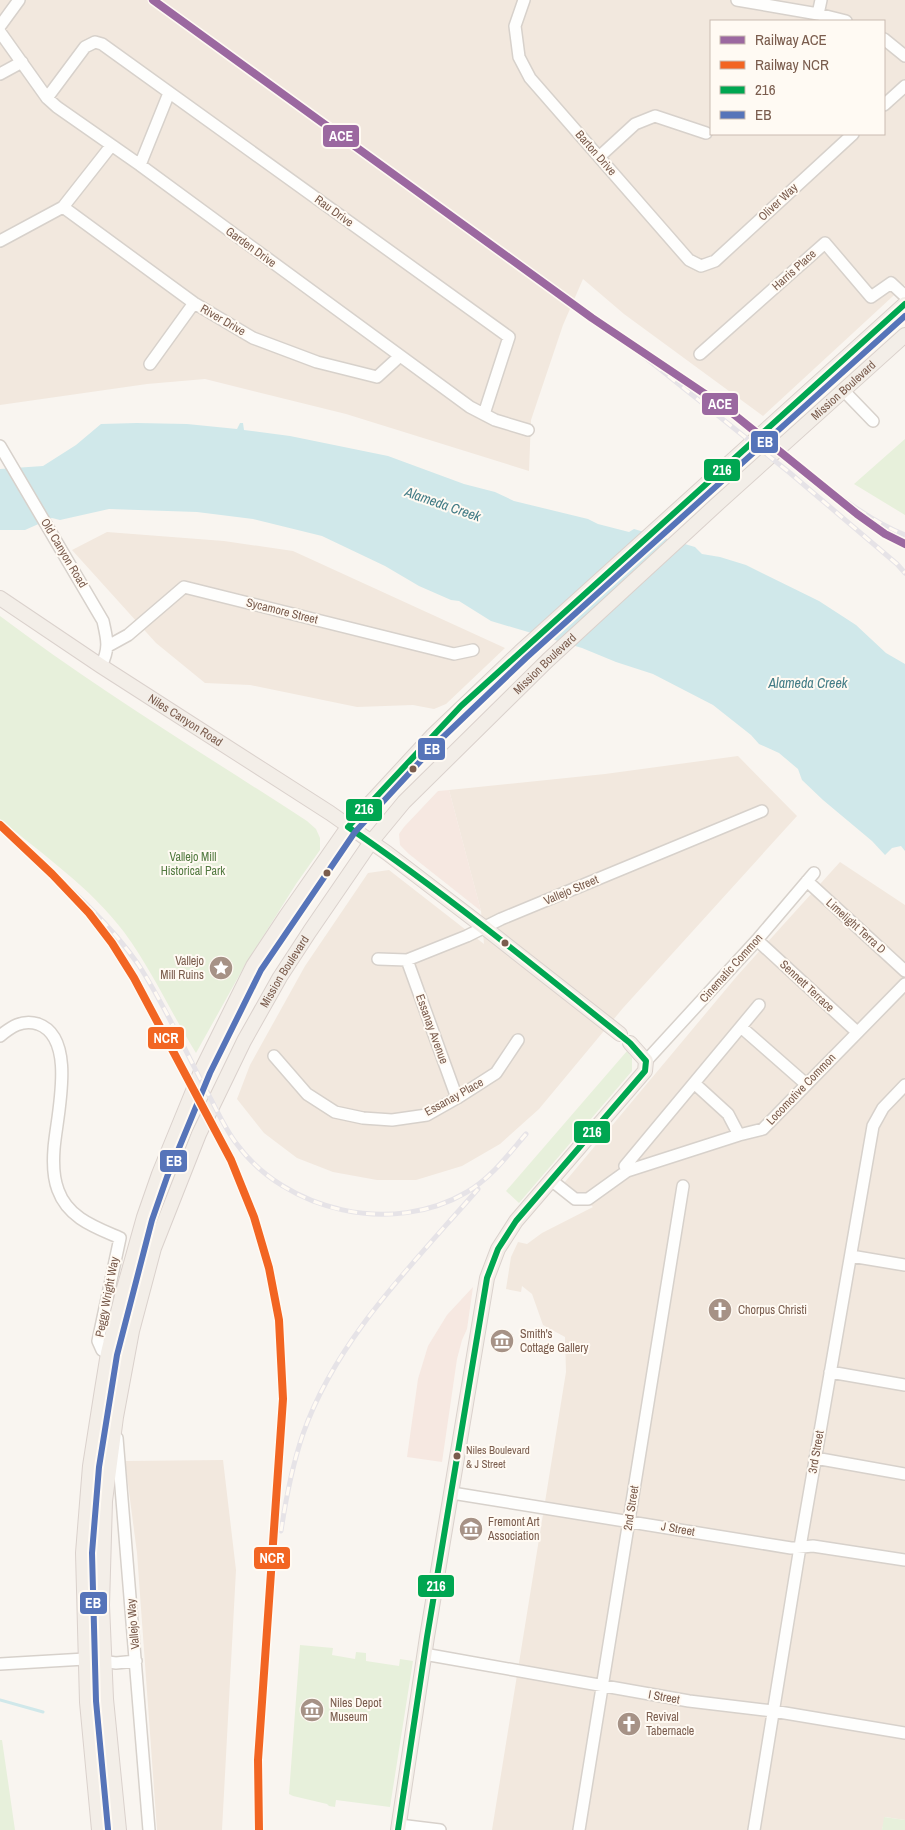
<svg xmlns="http://www.w3.org/2000/svg" width="905" height="1830" viewBox="0 0 905 1830" font-family="'Archivo Narrow',sans-serif">
  <style>
    .residential { fill: #f2e8de; fill-rule: evenodd }
    .commercial { fill: #f6e8e1 }
    .green { fill: #e7f0db }
    .water { fill: #d0e8ea }
    .lines { fill: none; stroke-linecap: round; stroke-linejoin: round }
    .stream { stroke: #d0e8ea; stroke-width: 3 }
    .minor-casing { stroke: #d7d1cb; stroke-width: 14 }
    .major-casing { stroke: #dad1cc; stroke-width: 16 }
    .minor { stroke: #fefefd; stroke-width: 11 }
    .major { stroke: #f3eee8; stroke-width: 14 }
    .rail-casing { stroke: #e6e3e7; stroke-width: 5 }
    .rail { stroke: #fffaf3; stroke-width: 3; stroke-dasharray: 9; stroke-linecap: butt }
    .bus-1-casing { stroke: #fffaf3; stroke-width: 10 }
    .bus-2-casing { stroke: #fffaf3; stroke-width: 10 }
    .bus-1 { stroke: #00a651; stroke-width: 6 }
    .bus-2 { stroke: #5674b9; stroke-width: 6 }
    .rail-1-casing { stroke: #fffaf3; stroke-width: 11 }
    .rail-2-casing { stroke: #fffaf3; stroke-width: 11 }
    .rail-1 { stroke: #9b68a0; stroke-width: 8 }
    .rail-2 { stroke: #f26522; stroke-width: 8 }
    .bus-dot { fill: #7a5c4d; stroke: #fffaf3; stroke-width: 2 }
    .labels { text-anchor: middle; stroke-width: 4; stroke-linejoin: round; paint-order: stroke }
    .bus-label { font-size: 11px; fill: #7a5c4d; stroke: #fffaf3; text-anchor: start }
    .street-label { font-size: 12px; fill: #7a5c4d; stroke: #fffaf3 }
    .park-label { font-size: 12px; fill: #537a41; stroke: #fffaf3 }
    .poi-label { font-size: 12px; fill: #7a5c4d; stroke: #fffaf3; text-anchor: start }
    .water-label { font-size: 14px; font-style: italic; fill: #437c86; stroke: #fffaf3 }
    .line-badge { stroke: #fffaf3; stroke-width: 2 }
    .badge-label { font-size: 14px; text-anchor: middle; font-weight: bold; fill: #fff }
  </style>
  <rect width="100%" height="100%" fill="#f9f5f0"/>
  <path class="residential" d="M0,0h905v285l-142,131 -139,-102 -41,-35 -20,46 -32,95 -2,51 -183,-57 -141,-35 -58,5 -147,21zM711,21h173v113h-173z
    M107,532l117,9 69,10 212,97 -59,56 -12,5 -21,-4 -56,2 -107,-22 -45,-2 -49,-40 -84,-93z
    M738,756l59,60 -174,192 -84,101 -39,35 -38,22 -46,14h-39l-44,-8 -36,-14 -33,-25 -27,-34 13,-34 55,-99 63,-93 21,-3 95,74 -3,-33 -32,-121 156,-16z
    M840,862l65,43v915l-20,-3 -3,13h-390l74,-458 -1,-35 -22,-12 -11,-31 -10,-8 -1,6 -15,-3 5,-32 7,-15 9,2 15,-11 51,-26 -29,-24 173,-207z
    M223,1460l13,110 -14,260h-65l-20,-277 -12,-92z"/>
  <path class="commercial" d="M449,790l32,121 -72,-57 -9,-9 -1,-11 5,-7 34,-36z
    M473,1287l-6,42 -5,11 -5,19 -15,103 -35,-5 11,-78 10,-33 19,-31z"/>
  <path class="green" d="M905,439v76l-51,-31z
    M0,616c98,74 204,138 307,205l9,8 4,9v12l-24,34 -51,81 -49,88c-25,-40 -44,-83 -72,-121 -34,-45 -81,-77 -124,-113z
    M627,1051l5,7v13l-113,132 -13,-12z
    M300,1645l33,3 -1,7 23,4 1,-7 10,1v8l33,5 1,-7 13,2 -23,146 -54,-7 -1,7 -6,-1 -2,-2 -34,-8 -4,-2z
    M0,1740h2l13,90h-15z
    M884,1817l21,3v10h-23z"/>
  <path class="water" d="M137,423l50,1 50,5 3,-6h3l1,7 46,6 98,20 76,28 31,8 19,9 74,18 10,5 31,8 5,-3 61,18 7,7 18,3 26,8 73,36 37,24 30,28 19,11v187l-4,-5 -9,2 -7,7 -13,-14 -49,-41 -21,-20 -4,-11 -19,-16 -20,-9 -8,-9 -38,-30 -60,-31 -37,-12 -34,-14 -91,-27 -32,-20 -8,-1 -32,-14 -34,-20 -63,-30 -69,-17 -56,-7 -88,-3 -49,11 -8,-2 -27,12h-25v-61l43,-3 33,-21 25,-21z"/>
  <g class="lines">
    <path class="stream" d="M0,1700l43,12"/>
    <g class="minor-casing">
      <path id="minor" d="M524,0l-9,26 4,31 11,21 159,182 12,6 14,-5 138,-127
        M737,0l81,14 28,7
        M818,14l3,-14
        M0,26l19,-26
        M0,32l47,66 10,9 83,58 330,242 25,13 33,10
        M884,39l21,17
        M0,74l22,-12
        M47,98l38,-51 10,-5 7,2 407,293 -25,77
        M884,105l21,-19
        M599,157l36,-33 20,-8 51,17
        M140,165l29,-72
        M63,207l131,96 59,35 64,24 60,15 23,-21
        M0,241l63,-34 48,-61
        M700,354l125,-111 46,54 20,-14 14,13
        M150,364l44,-61
        M844,391l29,30
        M0,446l103,175c4,18 7,27 -2,45
        M108,646l20,-11 56,-48 270,67 19,-4
        M807,881l98,90
        M757,940l100,92
        M378,959l29,1 60,-24 34,-17 261,-108
        M407,960l50,138
        M741,1027l65,57
        M0,1036c11,-9 22,-17 38,-12 40,14 18,94 16,125 -1,13 -1,28 4,41 10,28 37,37 62,48l-22,103 4,9 6,3 14,25
        M274,1056l33,38 28,18 28,6 29,2 35,-5 30,-17 39,-25 22,-33
        M646,1061l111,-121 57,-67
        M694,1083l34,31 11,21
        M627,1171l-2,-5 134,-161
        M551,1180l24,19h13l39,-28 112,-36 24,-6 142,-145
        M851,1256l54,9
        M830,1372l75,13
        M117,1438l32,392
        M815,1458l90,16
        M452,1493l339,55 22,-2 92,14
        M424,1654l265,47 84,10 132,22
        M0,1664l85,-5 31,4 20,-2
        M399,1825l41,5
        M579,1830l104,-644
        M754,1830l46,-283 73,-421 10,-18 22,-23"/>
    </g>
    <g class="major-casing">
      <g id="major">
        <path id="s1" d="M0,598l101,68 229,147 57,40 98,75 135,106"/>
        <path d="M99,1830l-12,-128 -4,-149 7,-87 11,-70 7,-43 15,-61 21,-75 15,-43 43,-105 51,-103 33,-50 62,-89 85,-92 87,-83 385,-348"/>
        <path id="s2" d="M119,1830l-13,-131 -4,-94 3,-104 11,-84 16,-86 22,-83 45,-114 45,-93 36,-64 30,-46 61,-89 33,-40 144,-142 166,-153 191,-172"/>
        <path d="M398,1830l29,-193 60,-359 11,-29 18,-28 129,-150 1,-10 -16,-18"/>
      </g>
    </g>
    <use href="#minor" class="minor"/>
    <use href="#major" class="major"/>
    <g class="rail-casing">
      <path id="rail" d="M626,342l164,131 107,91 8,9
        M800,467c34,25 66,52 105,68
        M36,858c37,33 73,65 102,106 26,40 46,84 68,126 10,18 18,37 30,53 50,69 157,93 231,49 24,-14 41,-37 59,-58
        M281,1531c5,-33 11,-65 22,-97 33,-95 110,-170 175,-245"/>
    </g>
    <use href="#rail" class="rail"/>
    <g class="bus-1-casing">
      <path id="bus-1" d="M398,1830l29,-193 60,-359 11,-29 18,-28 129,-150 1,-10 -16,-18c-92,-74 -184,-149 -282,-216l113,-121 444,-402"/>
    </g>
    <g class="bus-2-casing">
      <path id="bus-2" d="M108,1829l-12,-128 -4,-148 7,-86 18,-112 35,-135 15,-43 43,-104 51,-103 94,-138 84,-91 87,-83 379,-342"/>
    </g>
    <use href="#bus-1" class="bus-1"/>
    <use href="#bus-2" class="bus-2"/>
    <g class="rail-1-casing">
      <path id="rail-1" d="M153,0l439,318 134,90 131,106 28,20 20,10"/>
    </g>
    <g class="rail-2-casing">
      <path id="rail-2" d="M0,825l52,49 37,39 23,30 22,35 97,182 23,57 15,51 10,52 4,79 -25,361 1,70"/>
    </g>
    <use href="#rail-1" class="rail-1"/>
    <use href="#rail-2" class="rail-2"/>
  </g>
  <defs>
    <g id="sight-disc" transform="scale(1.25)"><circle r="9.5" fill="#a69286" stroke="#fffaf3"/><path d="M0-6L1.8-2.2L6-1.7L2.9 1.2L3.7 5.4L0 3.3L-3.7 5.4L-2.9 1.2L-6-1.7L-1.8-2.2Z" fill="#fff"/></g>
    <g id="church-disc" transform="scale(1.25)"><circle r="9.5" fill="#a69286" stroke="#fffaf3"/><path d="M-1.2-6h2.4v3.5h3.3v2.4h-3.3V6h-2.4V-.1h-3.3v-2.4h3.3Z" fill="#fff"/></g>
    <g id="museum-disc" transform="scale(1.25)"><circle r="9.5" fill="#a69286" stroke="#fffaf3"/><path d="M0-6L6-3V-2H-6V-3ZM-5-1h2V3h-2ZM-1-1h2V3h-2ZM3-1h2V3H3ZM-6 4H6V6H-6Z" fill="#fff"/></g>
  </defs>
  <g fill-rule="evenodd">
    <use href="#sight-disc" x="221" y="968"/>
    <use href="#church-disc" x="720" y="1310"/>
    <use href="#museum-disc" x="502" y="1341"/>
    <use href="#museum-disc" x="471" y="1529"/>
    <use href="#museum-disc" x="312" y="1710"/>
    <use href="#church-disc" x="629" y="1724"/>
  </g>
  <g class="bus-dot">
    <circle cx="413" cy="769" r="4.5"/>
    <circle cx="327" cy="873" r="4.5"/>
    <circle cx="505" cy="943" r="4.5"/>
    <circle cx="457" cy="1456" r="4.5"/>
  </g>
  <g class="labels">
    <g class="bus-label">
      <text x="466" y="1454">Niles Boulevard<tspan x="466" dy="14">&amp; J Street</tspan></text>
    </g>
    <g class="street-label">
      <text transform="translate(596 153) rotate(49)" y="4">Barton Drive</text>
      <text transform="translate(778 202) rotate(-43)" y="4">Oliver Way</text>
      <text transform="translate(334 211) rotate(36)" y="4">Rau Drive</text>
      <text transform="translate(251 247) rotate(36)" y="4">Garden Drive</text>
      <text transform="translate(794 270) rotate(-42)" y="4">Harris Place</text>
      <text transform="translate(223 320) rotate(30)" y="4">River Drive</text>
      <text dy="4" stroke="none"><textPath href="#s2" startOffset="1704">Mission Boulevard</textPath></text>
      <text transform="translate(64 553) rotate(59)" y="4">Old Canyon Road</text>
      <text transform="translate(282 611) rotate(14)" y="4">Sycamore Street</text>
      <text dy="4" stroke="none"><textPath href="#s2" startOffset="1299">Mission Boulevard</textPath></text>
      <text dy="4" stroke="none"><textPath href="#s1" startOffset="222">Niles Canyon Road</textPath></text>
      <text transform="translate(571 890) rotate(-23)" y="4">Vallejo Street</text>
      <text transform="translate(856 926) rotate(42)" y="4">Limelight Terra D</text>
      <text transform="translate(731 968) rotate(-48)" y="4">Cinematic Common</text>
      <text dy="4" stroke="none"><textPath href="#s2" startOffset="894">Mission Boulevard</textPath></text>
      <text transform="translate(807 986) rotate(43)" y="4">Sennett Terrace</text>
      <text transform="translate(432 1029) rotate(70)" y="4">Essanay Avenue</text>
      <text transform="translate(801 1089) rotate(-46)" y="4">Locomotive Common</text>
      <text transform="translate(454 1097) rotate(-29)" y="4">Essanay Place</text>
      <text transform="translate(107 1297) rotate(-79)" y="4">Peggy Wright Way</text>
      <text transform="translate(816 1452) rotate(-80)" y="4">3rd Street</text>
      <text transform="translate(631 1508) rotate(-81)" y="4">2nd Street</text>
      <text transform="translate(678 1529) rotate(10)" y="4">J Street</text>
      <text transform="translate(133 1624) rotate(-95)" y="4">Vallejo Way</text>
      <text transform="translate(664 1697) rotate(10)" y="4">I Street</text>
    </g>
    <g class="park-label">
      <text x="193" y="861">Vallejo Mill<tspan x="193" dy="14">Historical Park</tspan></text>
    </g>
    <g class="poi-label">
      <text x="204" y="965" text-anchor="end">Vallejo<tspan x="204" dy="14">Mill Ruins</tspan></text>
      <text x="738" y="1314">Chorpus Christi</text>
      <text x="520" y="1338">Smith's<tspan x="520" dy="14">Cottage Gallery</tspan></text>
      <text x="488" y="1526">Fremont Art<tspan x="488" dy="14">Association</tspan></text>
      <text x="330" y="1707">Niles Depot<tspan x="330" dy="14">Museum</tspan></text>
      <text x="646" y="1721">Revival<tspan x="646" dy="14">Tabernacle</tspan></text>
    </g>
    <g class="water-label">
      <text transform="translate(443 504) rotate(19)" y="5">Alameda Creek</text>
      <text x="808" y="688">Alameda Creek</text>
    </g>
  </g>
  <g class="line-badge">
    <rect x="322" y="124" width="38" height="24" rx="5" fill="#9b68a0"/>
    <rect x="701" y="392" width="38" height="24" rx="5" fill="#9b68a0"/>
    <rect x="750" y="430" width="29" height="24" rx="5" fill="#5674b9"/>
    <rect x="703" y="458" width="38" height="24" rx="5" fill="#00a651"/>
    <rect x="417" y="737" width="29" height="24" rx="5" fill="#5674b9"/>
    <rect x="345" y="798" width="38" height="24" rx="5" fill="#00a651"/>
    <rect x="147" y="1026" width="38" height="24" rx="5" fill="#f26522"/>
    <rect x="573" y="1120" width="38" height="24" rx="5" fill="#00a651"/>
    <rect x="159" y="1149" width="29" height="24" rx="5" fill="#5674b9"/>
    <rect x="253" y="1546" width="38" height="24" rx="5" fill="#f26522"/>
    <rect x="417" y="1574" width="38" height="24" rx="5" fill="#00a651"/>
    <rect x="79" y="1591" width="29" height="24" rx="5" fill="#5674b9"/>
  </g>
  <g class="badge-label">
    <text x="341" y="141">ACE</text>
    <text x="720" y="409">ACE</text>
    <text x="765" y="447">EB</text>
    <text x="722" y="475">216</text>
    <text x="432" y="754">EB</text>
    <text x="364" y="814">216</text>
    <text x="166" y="1043">NCR</text>
    <text x="592" y="1137">216</text>
    <text x="174" y="1166">EB</text>
    <text x="272" y="1563">NCR</text>
    <text x="436" y="1591">216</text>
    <text x="93" y="1608">EB</text>
  </g>
  <rect x="710" y="20" width="175" height="115" fill="#fffaf3" stroke="#cabbb1"/>
  <rect x="720" y="36" width="25" height="8" fill="#9b68a0" stroke="#cabbb1"/>
  <text x="755" y="45" font-size="15" fill="#7a5c4d">Railway ACE</text>
  <rect x="720" y="61" width="25" height="8" fill="#f26522" stroke="#cabbb1"/>
  <text x="755" y="70" font-size="15" fill="#7a5c4d">Railway NCR</text>
  <rect x="720" y="86" width="25" height="8" fill="#00a651" stroke="#cabbb1"/>
  <text x="755" y="95" font-size="15" fill="#7a5c4d">216</text>
  <rect x="720" y="111" width="25" height="8" fill="#5674b9" stroke="#cabbb1"/>
  <text x="755" y="120" font-size="15" fill="#7a5c4d">EB</text>
</svg>
